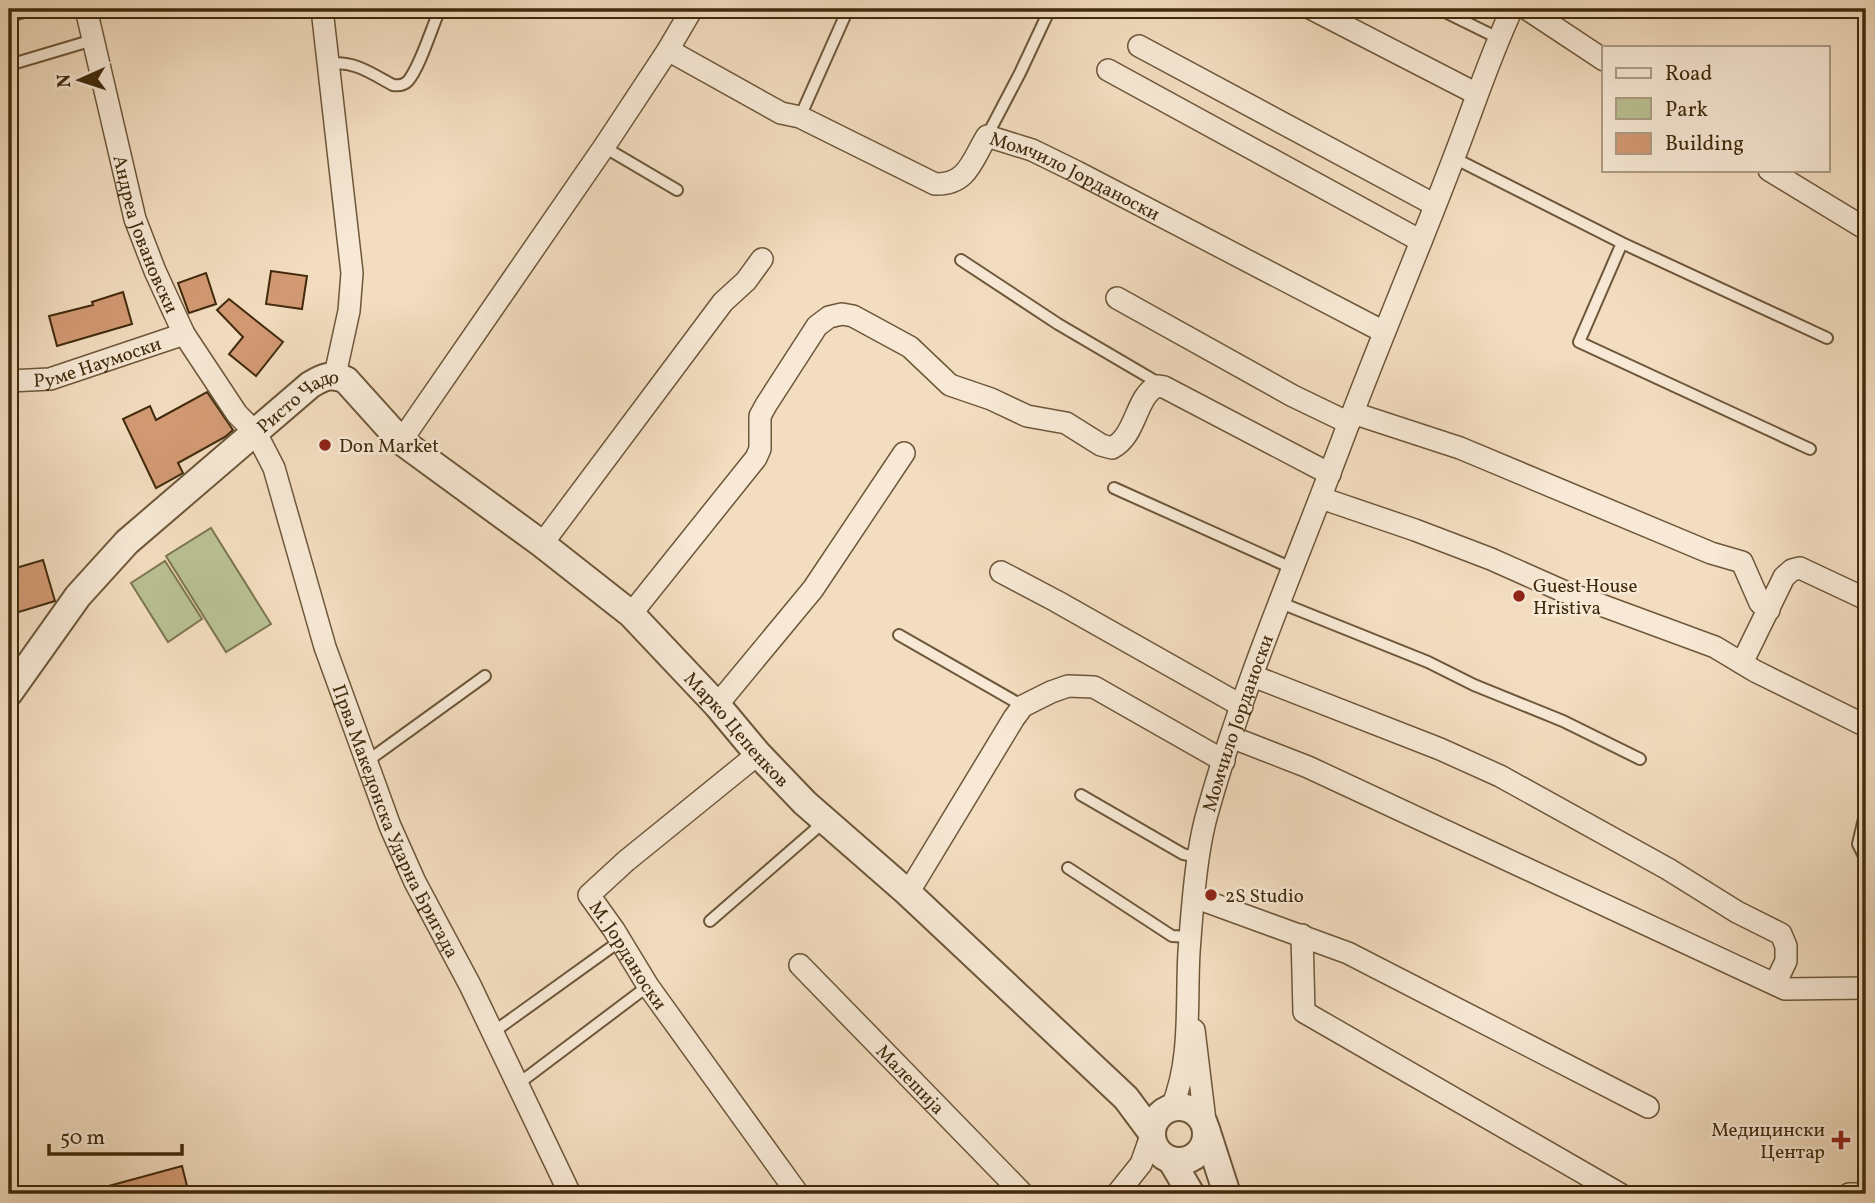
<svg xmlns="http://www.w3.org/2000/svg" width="1875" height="1203" viewBox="0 0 1875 1203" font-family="Vollkorn,serif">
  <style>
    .green { fill: #b9c193; stroke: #7c764f; stroke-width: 2 }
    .building { fill: #d39a74; stroke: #402a0b; stroke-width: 2 }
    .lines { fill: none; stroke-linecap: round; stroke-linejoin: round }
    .service-casing { stroke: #6d5738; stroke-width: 14 }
    .minor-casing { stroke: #6d5738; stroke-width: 24 }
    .tertiary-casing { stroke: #6d5738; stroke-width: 30 }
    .service { stroke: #f7e9d6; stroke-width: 10 }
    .minor { stroke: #f7e9d6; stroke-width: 21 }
    .tertiary { stroke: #f7e9d6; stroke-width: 26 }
    .poi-dot { fill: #8f2418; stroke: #f7e9d6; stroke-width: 2.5 }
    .labels { text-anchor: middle; stroke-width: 5; stroke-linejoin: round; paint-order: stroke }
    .street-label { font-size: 19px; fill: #402a0b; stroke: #f7e9d6 }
    .poi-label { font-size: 19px; fill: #402a0b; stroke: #f7e9d6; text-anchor: start }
  </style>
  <rect width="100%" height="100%" fill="#f3ddc0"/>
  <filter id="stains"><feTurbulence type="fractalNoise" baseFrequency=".00286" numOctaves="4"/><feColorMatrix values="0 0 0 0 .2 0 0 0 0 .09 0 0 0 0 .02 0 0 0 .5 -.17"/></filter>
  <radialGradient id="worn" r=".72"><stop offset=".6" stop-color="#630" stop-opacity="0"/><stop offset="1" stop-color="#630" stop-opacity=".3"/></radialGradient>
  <path class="green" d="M211,528l60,96 -45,28 -60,-96z
    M165,561l37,58 -34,23 -37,-59z"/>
  <path class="building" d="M271,271l36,5 -5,33 -36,-5z
    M206,273l10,31 -27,9 -11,-30z
    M123,292l9,32 -75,22 -8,-30 44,-11 -1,-3z
    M229,299l54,43 -27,34 -27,-22 14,-17 -26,-27z
    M207,392l26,38 -8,7 -47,26 5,10 -27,15 -33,-69 27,-13 6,14z
    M43,560l12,41 -46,14v-45z
    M182,1166l7,28h-94l-1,-4z"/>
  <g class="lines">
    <g class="service-casing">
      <path id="service" d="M1439,9l59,29
        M9,16l26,-7
        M329,64c25,-4 43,10 64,21 6,1 11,0 15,-4 12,-14 24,-54 32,-72
        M9,65l84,-25
        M800,117l48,-108
        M987,136l33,-63 30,-64
        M604,147l73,43
        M1454,158l168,85 205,95
        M1622,243l-43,99 231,107
        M961,260l97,64 104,61
        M1114,488l180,81
        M1281,603l147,59 46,23 89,36 77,38
        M899,635l124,71
        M366,762l119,-86
        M1081,795l102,59 17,4
        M1866,810l-8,34 8,16
        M1068,868l104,68 19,1
        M710,921l115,-100
        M492,1033l128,-92
        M518,1084l130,-98"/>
    </g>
    <g class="minor-casing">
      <g id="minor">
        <path id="s1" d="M86,9l49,210 20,52 29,63 53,80 19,19 18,35 51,179 65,179 25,56 55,103 100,209"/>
        <path d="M322,9l30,264 -3,38 -14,64"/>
        <path d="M1312,9l165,85"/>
        <path d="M1527,9l77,51"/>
        <path d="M1139,46l296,159"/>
        <path id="s2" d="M668,50l113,63 19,4 135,67c33,1 37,-24 52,-48l45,14 45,22 307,160"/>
        <path d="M1108,70l313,171"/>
        <path d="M1769,170l97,59"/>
        <path d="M1117,298l176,98 56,27"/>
        <path id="s3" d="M9,381l41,-2 134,-45"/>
        <path d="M1353,413l107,35 251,105 31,9 18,41 9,7"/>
        <path d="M401,441l203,-294 64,-97 24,-41"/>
        <path d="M1321,498l94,32 76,29 72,32 152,56 40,24 111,55"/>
        <path d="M542,544l181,-242 23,-21 16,-22"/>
        <path d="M1001,572l55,29 186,105"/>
        <path d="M631,614l125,-156 4,-9v-33l6,-11 51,-79 12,-9 13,-3 11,2 57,31 40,38 41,14 36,17 39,7 35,22 11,3c25,-13 23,-51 45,-62l7,1 166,87"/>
        <path d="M1742,663l42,-86 8,-7 8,-2 66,31"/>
        <path d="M1253,676l187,73 60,27 168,93 69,43 44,22 5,12v15l-11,23"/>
        <path d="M717,705l96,-116 91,-136"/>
        <path d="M1231,737l77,30 477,222 81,-1"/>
        <path id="s4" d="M758,754l-132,107 -37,34 25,35 34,56 150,208"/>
        <path d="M908,893l106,-175 9,-12 28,-14 17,-6 26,1 130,74"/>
        <path d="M1194,897l154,56 300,154"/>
        <path d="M1302,935l2,77 316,182"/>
        <path id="s5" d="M800,965l223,229"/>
        <path d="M1194,1030l12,99"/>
        <path id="s6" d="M1172,1107c20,-48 14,-104 17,-155 3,-41 7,-99 18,-138 37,-133 93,-260 141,-389 34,-89 71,-176 105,-265 20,-51 36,-102 59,-151"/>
        <path d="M1117,1194l24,-30 11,-31"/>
        <path d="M1849,1194h8"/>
      </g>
    </g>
    <g class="tertiary-casing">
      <g id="tertiary">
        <path id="s7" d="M9,693l69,-97 49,-54 183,-157c13,-8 21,-12 36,-5l55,61 141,103 89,70 86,91 41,49 47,49 103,90 218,205 26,35"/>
        <circle cx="1179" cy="1134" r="27"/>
        <path d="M1206,1129l21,65"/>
        <path d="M1171,1160l20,34"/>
      </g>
    </g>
    <use href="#service" class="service"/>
    <use href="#minor" class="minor"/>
    <use href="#tertiary" class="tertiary"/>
  </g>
  <g class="poi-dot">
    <circle cx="325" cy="445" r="7"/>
    <circle cx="1519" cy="596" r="7"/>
    <circle cx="1211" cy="895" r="7"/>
    <path d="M1837.5 1129.5h7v7h7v7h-7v7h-7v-7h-7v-7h7z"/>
  </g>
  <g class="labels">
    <g class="street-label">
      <text dy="7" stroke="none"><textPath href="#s2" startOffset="472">Момчило Јорданоски</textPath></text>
      <text dy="7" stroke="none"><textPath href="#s1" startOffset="233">Андреа Јовановски</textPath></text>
      <text dy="7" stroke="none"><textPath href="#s3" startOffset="91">Руме Наумоски</textPath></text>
      <text dy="7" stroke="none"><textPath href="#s7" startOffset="415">Ристо Чадо</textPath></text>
      <text dy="7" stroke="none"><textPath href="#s6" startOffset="392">Момчило Јорданоски</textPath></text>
      <text dy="7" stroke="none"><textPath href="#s7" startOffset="998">Марко Цепенков</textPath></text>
      <text dy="7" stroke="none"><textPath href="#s1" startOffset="877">Прва Македонска Ударна Бригада</textPath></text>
      <text dy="7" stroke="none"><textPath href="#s4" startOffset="292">М. Јорданоски</textPath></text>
      <text dy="7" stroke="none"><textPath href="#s5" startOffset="159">Малешија</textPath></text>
    </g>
    <g class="poi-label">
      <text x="339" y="452">Don Market</text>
      <text x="1533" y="592">Guest House<tspan x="1533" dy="22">Hristiva</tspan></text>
      <text x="1225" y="902">2S Studio</text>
      <text x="1825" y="1136" text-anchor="end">Медицински<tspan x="1825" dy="22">Центар</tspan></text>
    </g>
  </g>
  <rect width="1875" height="1203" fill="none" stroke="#f3ddc0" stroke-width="35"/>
  <rect x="10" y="10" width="1854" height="1182" fill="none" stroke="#402a0b" stroke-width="3.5"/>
  <rect x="18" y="18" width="1840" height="1168" fill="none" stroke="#402a0b" stroke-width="2"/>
  <rect x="1602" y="46" width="228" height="126" fill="#f7e9d6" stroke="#ae9d85" stroke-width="2"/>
  <rect x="1616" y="68" width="35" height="10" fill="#f7e9d6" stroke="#ae9d85" stroke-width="2"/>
  <text x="1665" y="80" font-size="21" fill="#402a0b">Road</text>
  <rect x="1616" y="98" width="35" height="21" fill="#b9c193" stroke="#ae9d85" stroke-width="2"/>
  <text x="1665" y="116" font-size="21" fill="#402a0b">Park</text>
  <rect x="1616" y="133" width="35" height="21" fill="#d39a74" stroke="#ae9d85" stroke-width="2"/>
  <text x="1665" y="150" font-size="21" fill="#402a0b">Building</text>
  <g transform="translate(80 80) rotate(267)" stroke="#f7e9d6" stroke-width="5" paint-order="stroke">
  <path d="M0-5L12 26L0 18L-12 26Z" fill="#402a0b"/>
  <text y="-10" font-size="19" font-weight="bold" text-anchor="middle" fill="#402a0b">N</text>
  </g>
  <path d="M49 1144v10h133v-10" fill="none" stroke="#402a0b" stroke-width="3.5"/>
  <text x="60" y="1144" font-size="21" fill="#402a0b" stroke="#f7e9d6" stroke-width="5" paint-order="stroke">50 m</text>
  <rect width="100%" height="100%" filter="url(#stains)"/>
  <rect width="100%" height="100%" fill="url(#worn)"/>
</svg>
